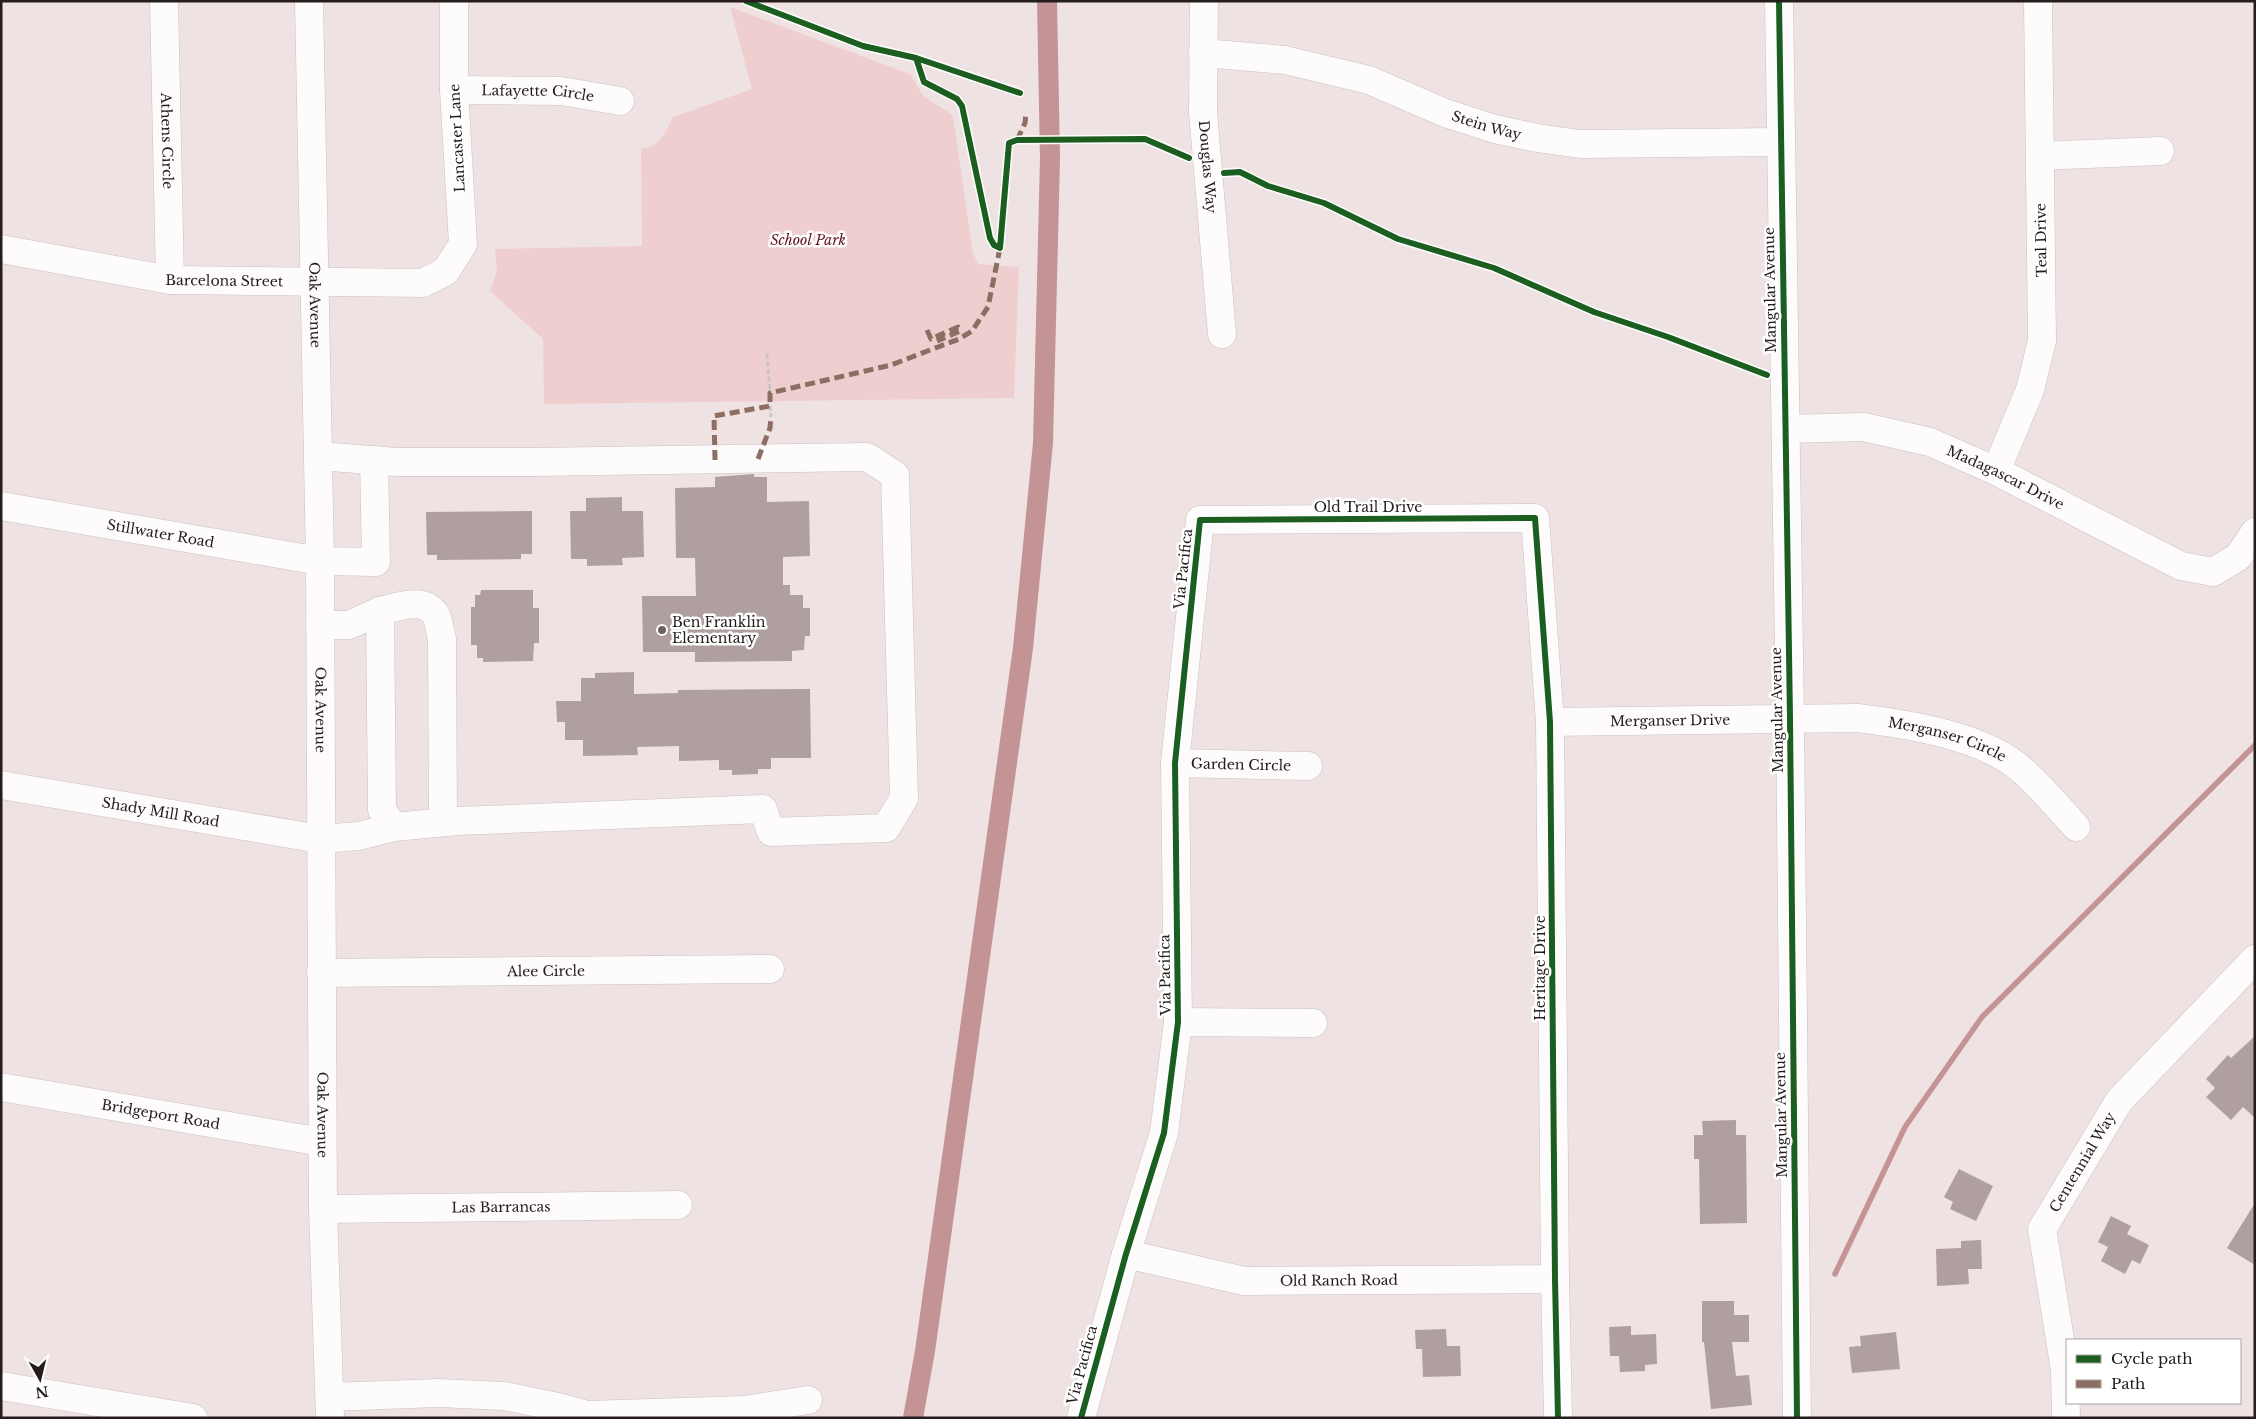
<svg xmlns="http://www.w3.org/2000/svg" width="2256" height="1419" viewBox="0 0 2256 1419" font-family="'Libre Baskerville',serif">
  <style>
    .green { fill: #efcecf }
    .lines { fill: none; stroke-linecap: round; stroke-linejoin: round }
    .stream { stroke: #c39395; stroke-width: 5.5 }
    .canal { stroke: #c39395; stroke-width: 20 }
    .building { fill: #b09f9f }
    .minor-casing { stroke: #cac0c0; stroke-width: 29 }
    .path { stroke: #cac5c5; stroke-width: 3; stroke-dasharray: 5 2.5; stroke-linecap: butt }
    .minor { stroke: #fdfbfb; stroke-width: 28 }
    .quiet { stroke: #8d6e63; stroke-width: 5; stroke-dasharray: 10 5; stroke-linecap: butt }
    .cycleway-casing { stroke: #fff; stroke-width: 9 }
    .cycleway { stroke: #1b5e20; stroke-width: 6 }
    .poi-dot { fill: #6c6161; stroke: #fff; stroke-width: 2 }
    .labels { text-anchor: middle; stroke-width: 5; stroke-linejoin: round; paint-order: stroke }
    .street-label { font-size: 14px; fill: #251c1c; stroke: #fff }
    .park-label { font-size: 14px; font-style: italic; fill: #61131f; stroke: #fff }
    .poi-label { font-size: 14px; fill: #251c1c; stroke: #fff; text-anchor: start }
  </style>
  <rect width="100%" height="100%" fill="#efe2e2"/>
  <path class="green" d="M730,7l180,67 14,23 23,14 6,6 20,136 5,11 41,3 -5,131 -470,6 -1,-65 -53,-48 7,-20 -2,-22 147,-3 -1,-97c19,-2 25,-17 32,-32l79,-28z"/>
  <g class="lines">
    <path class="stream" d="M1835,1274l70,-147 77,-110 273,-272"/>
    <path class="canal" d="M913,1418l12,-67 98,-703 20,-205 7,-285 -3,-157"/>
  </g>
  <path class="building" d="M754,474v3h13v25l42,-1 1,55 -27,1v28h7v10h13v13h7v28h-5l-1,14 -12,1v10l-97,1v-10h-52l-1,-56h54l-1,-38h-19l-1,-70 40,-1v-10z
    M622,497v14h21l1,46 -22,1 1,7 -36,1v-7h-16l-1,-48h16v-13z
    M532,511v43h-11v5l-84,1v-5h-10l-1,-43z
    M481,590h52v18h6v35h-5l-1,18 -50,1v-4h-6v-13h-6v-38h4v-12h5z
    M634,672v22l44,-1v-3l132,-1 1,69h-40v11h-13v5l-26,1v-5h-13v-10l-40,1v-15l-42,1 1,8 -55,1v-16h-18v-18h-8l-1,-21h25v-23h14v-5z
    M2255,1036v82l-12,-11 -12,13 -25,-23 9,-9 -9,-9 22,-24 3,3z
    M1736,1120v15h10l1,88 -47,1 -1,-65h-5v-24h9l-1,-14z
    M1959,1169l34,17 -17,35 -26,-12 3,-7 -9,-5z
    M2255,1203v62l-28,-17z
    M2111,1216l20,10 -4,8 22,11 -9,19 -8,-4 -7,14 -24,-13 7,-14 -10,-5z
    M1981,1240l1,29h-14l1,15 -32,2 -1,-37 25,-1v-7z
    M1702,1301h32v14h15v27h-17l4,34 13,-1 3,30 -41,4 -7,-67h-2z
    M1631,1326v9l25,-1 1,30 -12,1v6l-25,1 -1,-16h-9l-1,-29z
    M1446,1329l1,17h13l1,30 -38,1 -1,-28h-6l-1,-19z
    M1896,1332l4,37 -48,4 -3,-26 12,-1 -1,-10z"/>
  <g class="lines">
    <g class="minor-casing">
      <g id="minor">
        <path id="s1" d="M164,1l6,279"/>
        <path id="s2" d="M309,1l11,560 3,648 7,209"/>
        <path id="s3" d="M1204,1l-1,111 19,222"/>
        <path d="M1779,1l11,717 7,700"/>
        <path id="s4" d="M1203,53l82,7 84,20 76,33 50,16 42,9 43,6 200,-2"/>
        <path id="s5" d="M454,90l107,1 59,10"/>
        <path d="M2040,156l120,-5"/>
        <path id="s6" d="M1,249l169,31 253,3 23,-12 17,-27 -9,-154v-89"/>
        <path id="s7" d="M1786,429l78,-2 66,15 66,29 185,95 32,6 25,-15 17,-25"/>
        <path d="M318,456l79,6h136l334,-5 28,18 9,323 -18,30 -115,4 -8,-23 -306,12 -63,6"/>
        <path d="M1996,471l34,-81 12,-49 -4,-340"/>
        <path id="s8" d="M1,506l319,55 56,1 -2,-102"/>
        <path d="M380,611c18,-4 44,-15 56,4 3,7 4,17 6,24l1,183"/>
        <path id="s9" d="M1550,722l307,-4c51,6 128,18 166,53 19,17 36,37 53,56"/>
        <path id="s10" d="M1175,763l133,3"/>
        <path id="s11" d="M1,785l319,54 39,-3 35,-9 -12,-17 -2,-199 -31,14h-29"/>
        <path id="s12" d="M321,973l449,-4"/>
        <path d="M1178,1022l135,1"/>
        <path id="s13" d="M1,1087l321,55"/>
        <path id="s14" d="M323,1209l355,-4"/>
        <path id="s15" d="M1126,1254l118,27 311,-2"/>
        <path d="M1,1386l192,32"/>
        <path d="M330,1397l108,-4 66,3 54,11 29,8 157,-5 64,-10"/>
        <path d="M1081,1418l45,-164 38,-121 14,-111 -3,-259 25,-243 335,-2 15,204 5,557 3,139"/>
        <path id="s16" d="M2066,1418l-1,-48 -23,-141 77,-128 136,-142"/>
      </g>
    </g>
    <path class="path" d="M767,354l3,39
      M770,406l1,11"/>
    <use href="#minor" class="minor"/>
    <path class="quiet" d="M1017,140l8,-17 1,-10
      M927,330l4,9 27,-12 2,4 -23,10
      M758,459l12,-31 1,-11
      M715,460l-1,-44 56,-10v-13l121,-28 68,-26 13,-8 16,-24 12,-59"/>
    <g class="cycleway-casing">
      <path id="cycleway" d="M746,1l117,45 53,12 104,35
        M1779,1l11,717 7,700
        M916,58l8,24 33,17 5,7 28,132 4,7 6,3 9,-105 8,-3 128,-1 44,19
        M1224,173l16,-1 28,14 56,17 74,36 96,29 100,44 74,25 99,38
        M1081,1418l45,-164 38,-121 14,-111 -3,-259 25,-243 335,-2 15,204 5,557 3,139"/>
    </g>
    <use href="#cycleway" class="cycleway"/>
  </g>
  <circle class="poi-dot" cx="662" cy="630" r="5"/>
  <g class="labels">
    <g class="street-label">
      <text dy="5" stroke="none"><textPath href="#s5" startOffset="84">Lafayette Circle</textPath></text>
      <text dy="5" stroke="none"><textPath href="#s4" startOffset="295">Stein Way</textPath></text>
      <text transform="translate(457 138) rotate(-93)" y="5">Lancaster Lane</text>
      <text dy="5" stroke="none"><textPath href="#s1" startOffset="140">Athens Circle</textPath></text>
      <text dy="5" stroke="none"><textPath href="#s3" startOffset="166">Douglas Way</textPath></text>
      <text transform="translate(2041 240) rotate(-91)" y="5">Teal Drive</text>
      <text dy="5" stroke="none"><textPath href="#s6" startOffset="226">Barcelona Street</textPath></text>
      <text transform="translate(1770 290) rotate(-91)" y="5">Mangular Avenue</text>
      <text dy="5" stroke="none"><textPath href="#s2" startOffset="304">Oak Avenue</textPath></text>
      <text dy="5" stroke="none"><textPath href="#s7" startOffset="229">Madagascar Drive</textPath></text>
      <text x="1368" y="512">Old Trail Drive</text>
      <text dy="5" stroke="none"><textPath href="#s8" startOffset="162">Stillwater Road</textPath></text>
      <text transform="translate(1183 569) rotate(-84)" y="5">Via Pacifica</text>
      <text dy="5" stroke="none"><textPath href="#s2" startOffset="709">Oak Avenue</textPath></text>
      <text transform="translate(1777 710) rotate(-91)" y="5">Mangular Avenue</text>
      <text dy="5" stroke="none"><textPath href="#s9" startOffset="120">Merganser Drive</textPath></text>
      <text dy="5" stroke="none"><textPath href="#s9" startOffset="400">Merganser Circle</textPath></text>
      <text dy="5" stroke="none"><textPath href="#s10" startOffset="66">Garden Circle</textPath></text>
      <text dy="5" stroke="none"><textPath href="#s11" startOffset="162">Shady Mill Road</textPath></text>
      <text transform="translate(1540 968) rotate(-90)" y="5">Heritage Drive</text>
      <text dy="5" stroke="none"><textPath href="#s12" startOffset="225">Alee Circle</textPath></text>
      <text transform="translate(1165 975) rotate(-91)" y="5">Via Pacifica</text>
      <text dy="5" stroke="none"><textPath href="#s13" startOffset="162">Bridgeport Road</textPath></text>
      <text dy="5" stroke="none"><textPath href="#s2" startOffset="1114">Oak Avenue</textPath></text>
      <text transform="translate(1781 1115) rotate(-91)" y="5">Mangular Avenue</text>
      <text dy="5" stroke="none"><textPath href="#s16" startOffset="269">Centennial Way</textPath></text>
      <text dy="5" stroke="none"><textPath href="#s14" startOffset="178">Las Barrancas</textPath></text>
      <text dy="5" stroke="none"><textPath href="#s15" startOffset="216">Old Ranch Road</textPath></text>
      <text transform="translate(1082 1365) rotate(-75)" y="5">Via Pacifica</text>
    </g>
    <g class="park-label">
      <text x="808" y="245">School Park</text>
    </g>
    <g class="poi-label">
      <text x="672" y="627">Ben Franklin<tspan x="672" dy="16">Elementary</tspan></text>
    </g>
  </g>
  <rect width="2256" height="1419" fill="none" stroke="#251c1c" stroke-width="5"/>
  <rect x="2066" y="1339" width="175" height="65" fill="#ffffff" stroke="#a8a4a4"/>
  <rect x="2076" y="1355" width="25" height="8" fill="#1b5e20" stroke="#a8a4a4"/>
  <text x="2111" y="1364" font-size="15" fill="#251c1c">Cycle path</text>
  <rect x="2076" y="1380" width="25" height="8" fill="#8d6e63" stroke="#a8a4a4"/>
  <text x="2111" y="1389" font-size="15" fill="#251c1c">Path</text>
  <g transform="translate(40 1379) rotate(172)" stroke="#ffffff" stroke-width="4" paint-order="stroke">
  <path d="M0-4L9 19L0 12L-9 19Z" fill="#251c1c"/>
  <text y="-8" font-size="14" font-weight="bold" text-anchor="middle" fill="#251c1c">N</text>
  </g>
</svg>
